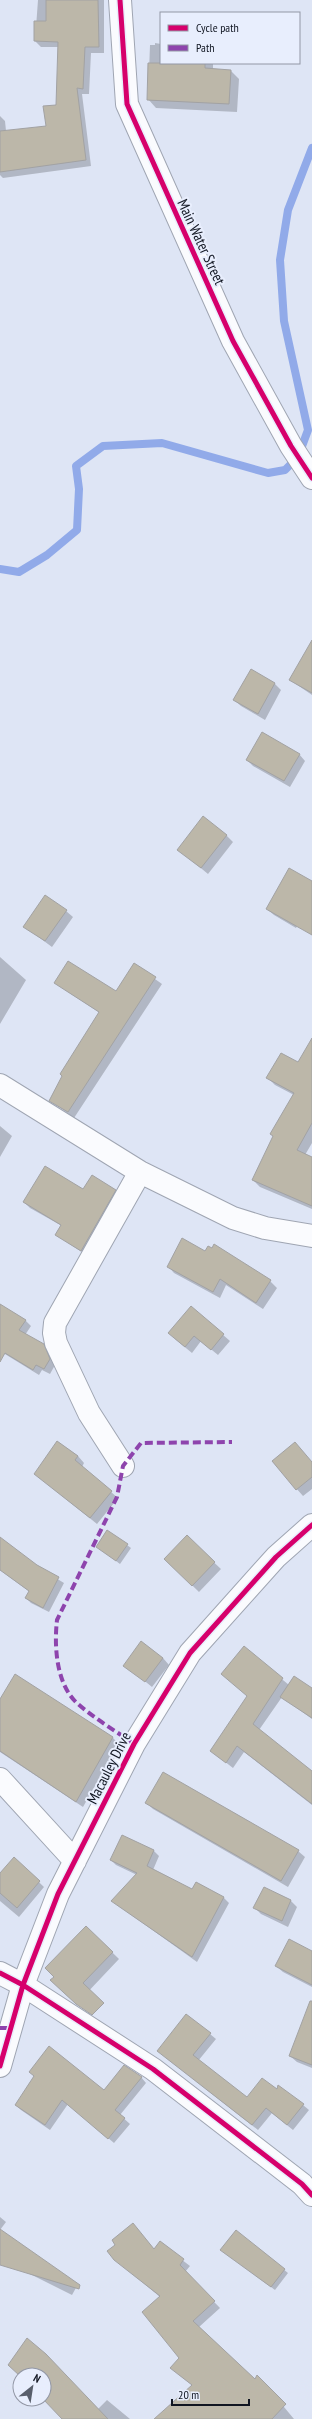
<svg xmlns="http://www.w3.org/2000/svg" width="312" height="2419" viewBox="0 0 312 2419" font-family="'PT Sans Narrow',sans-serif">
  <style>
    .shadow { fill: #0003 }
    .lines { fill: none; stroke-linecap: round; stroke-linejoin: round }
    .stream { stroke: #91aae9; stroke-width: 8 }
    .building { fill: #bcb7a9; stroke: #a2a2a3 }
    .minor-casing { stroke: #9fa5b2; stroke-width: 24 }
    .minor { stroke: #fafbfe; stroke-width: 22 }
    .quiet { stroke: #8e44ad; stroke-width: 4; stroke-dasharray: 8 4; stroke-linecap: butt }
    .cycleway-casing { stroke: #e8eefd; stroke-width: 8 }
    .cycleway { stroke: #d6006c; stroke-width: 5 }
    .labels { text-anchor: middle; stroke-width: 4; stroke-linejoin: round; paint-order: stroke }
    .street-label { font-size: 15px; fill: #101521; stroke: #e8eefd }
  </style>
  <rect width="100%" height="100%" fill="#dee5f5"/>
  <path class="shadow" d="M38,0h66v53h-13l-2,41h-7l9,72 -88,12 -3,-3v-59l5,5 1,10 41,-4 10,-22 2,-58h-18l-6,-6z
    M155,43l6,1v19h52v7l18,1 8,8 -2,33 -81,-4 -8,-9 2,-54h5z
    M312,662v33l-22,-15z
    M251,671l24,13 6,6 -16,30 -24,-14 -7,-6z
    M299,754l6,7 -15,26 -37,-21 -6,-6z
    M226,835l7,7 -25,32 -29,-24z
    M312,882v17l-16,29 -22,-13 -7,-6z
    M66,911l7,6 -21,30 -27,-20z
    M0,957l26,23 -26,44z
    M134,964l28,20 -88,134 -24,-18 50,-87 -45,-30 61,9z
    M312,1040v103l-7,12 7,4v50l-52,-22 -7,-7 41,-85 -19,-10 -7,-7 30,-14z
    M0,1126l12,10 -12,21z
    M115,1190l6,6 -33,60 -32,-21 6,-9 -32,-18 -6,-6z
    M205,1252l65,29 7,7 -14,21 -37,-24 -6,13 -46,-25 -6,-7z
    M0,1305l25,15 6,6 -6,9 24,16 6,14 -5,9 -8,-4 -3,5 -39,-24z
    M191,1307l39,34 -12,14 -17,-14 -9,12 -17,-14z
    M58,1442l20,14 6,7 -2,4 36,31 -21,26 -62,-50z
    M273,1462l39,1v26l-9,7z
    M0,1539l36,27 28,17 -15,29 -18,-9 -5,-5 4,-6 -30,-22z
    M190,1540l31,29 -22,23 -34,-33z
    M127,1545l4,3 -11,16 -23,-17z
    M244,1648l45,37 23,4v30l-30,-22 -23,33 53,42v33l-68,-53 -11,16 -22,-17 37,-55z
    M163,1658l6,7 -17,22 -27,-22z
    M19,1678l94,60 6,6 -36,63 -83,-55v-43z
    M146,1802l152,49 7,6 -17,30 -135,-78z
    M122,1836l32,15 5,5 -6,14 40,20 31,8 5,5 -32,59 -85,-61 25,-26 -21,-10 -5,-5z
    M14,1858l30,29 -25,30 -19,-16v-27z
    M264,1888l27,13 6,6 -9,20 -27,-13 -7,-7z
    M86,1927l33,32 -35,37 -31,-21z
    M312,1952v35l-29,-15 -7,-6z
    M210,2034l6,5 -18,22 49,37 30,-7 26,14 6,5 -16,20 -21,-17 -14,17 -100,-79z
    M312,2038v30l-15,-6 -7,-6z
    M35,2077l69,15 37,-15 5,6 -26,32 10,9 -16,19 -46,-39 -18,26 -29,-20 -5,-5z
    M0,2217l6,5 -6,8 77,56 -5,9 -72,-36z
    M236,2231l52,42 -13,17 -50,-37z
    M160,2243l30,23 -5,6 35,36 -21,19 56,53 9,3 30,36h-136l35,-33 -22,-18 10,-10 -21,-61 -45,-38 40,-9z
    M27,2339l71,70 9,-9 23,19h-67z"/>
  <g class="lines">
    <path class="stream" d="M0,569l19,3 28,-17 30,-25 2,-41 -3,-23 27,-20 59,-3 106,30 17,-3 13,-13 10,-27 -24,-109 -4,-61 8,-50 24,-62"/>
  </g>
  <path class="building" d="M46,0h52l1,47h-14l-2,42 -6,-1 9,72 -86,12v-41l46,-5 -3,-20 13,-1 2,-63 -24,-1v-20h12z
    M148,63h57v5l26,2 -2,34 -82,-4z
    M312,640v53l-23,-13z
    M251,669l24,14 -17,31 -25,-14z
    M262,732l38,22 -16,27 -38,-21z
    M203,816l24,19 -26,33 -24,-18z
    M289,868l23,13v54l-46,-26z
    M45,895l22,15 -22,31 -22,-14z
    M68,961l48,30 18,-28 22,14 -88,135 -19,-11 13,-25 -2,-2 39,-62 -45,-29z
    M312,1038v85l-15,27 15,7v49l-60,-26 21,-44 -3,-2 24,-41 -28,-15 15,-25 17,9z
    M45,1166l38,23 9,-14 24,15 -35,61 -26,-16 6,-10 -38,-23z
    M182,1238l23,13 3,-5 4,2 2,-4 57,36 -15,23 -36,-24 -7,13 -46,-25z
    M0,1304l26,16 -7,10 25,14 6,15 -6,10 -8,-4 -3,5 -28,-17 -5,9z
    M191,1306l33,28 -13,16 -17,-14 -9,11 -17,-14z
    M57,1441l21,15 -3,4 37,31 -22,27 -56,-44z
    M295,1442l17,20v15l-16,13 -24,-29z
    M107,1530l21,14 -12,17 -20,-14z
    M187,1535l28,27 -23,24 -28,-27z
    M0,1537l37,28 22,12 -16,31 -18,-10 4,-7 -29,-21z
    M141,1641l22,17 -18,24 -22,-16z
    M244,1646l39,32 -30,46 59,47v33l-75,-58 -11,17 -16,-12 37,-55 -26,-22z
    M15,1674l98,63 -37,65 -76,-51v-52z
    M294,1676l18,12v30l-32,-21z
    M163,1772l136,78 -18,31 -136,-78z
    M122,1835l32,15 -7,16 45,23 4,-7 28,15 -32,60 -81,-56 26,-28 -27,-13z
    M14,1857l26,24 -23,27 -17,-15v-20z
    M264,1887l27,13 -9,21 -29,-13z
    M86,1926l27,26 -30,31 21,20 -12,12 -16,-11 -26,-24 4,-3 -9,-9z
    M289,1939l23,12v34l-37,-19z
    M310,2001h2v64l-23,-9z
    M186,2014l25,19 -18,22 54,42 15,-19 15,11 1,-4 26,19 -17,21 -21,-17 -14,17 -95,-74z
    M49,2046l55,44 20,-25 18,12 -27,33 10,8 -17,21 -46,-39 -17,25 -30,-20 19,-29 -5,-4z
    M133,2223l21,26 6,-8 24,18 -4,6 35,36 -22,20 62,58 2,-4 29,29 -14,15h-118l38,-34 -22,-17 9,-10 -37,-46 18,-16 -46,-36 -7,-9 8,-6 -3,-5z
    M0,2229l80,56 -1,4 -79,-24z
    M236,2230l49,39 -14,18 -51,-37z
    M27,2338l19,16 62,65h-46l-19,-20 1,-24 -24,1 -12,-11z"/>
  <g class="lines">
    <g class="minor-casing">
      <path id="minor" d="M120,0l7,104 106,237 58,105 21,32
        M0,1085l140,87 93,46 32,10 47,8
        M123,1466l-34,-53 -33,-70 -2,-10 1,-10 85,-151
        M0,1779l75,82
        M0,1973l23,12 130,84 149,115 10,11
        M0,2066l23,-81 35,-91 76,-150 56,-91 86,-96 36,-32"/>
    </g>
    <use href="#minor" class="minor"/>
    <path class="quiet" d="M134,1744c-18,-13 -39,-25 -56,-40 -22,-19 -24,-58 -21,-84l60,-123 6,-31 18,-23 91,-1
      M0,2028h12"/>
    <g class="cycleway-casing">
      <path id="cycleway" d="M120,0l7,104 106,237 58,105 21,32
        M0,1973l23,12 130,84 149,115 10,11
        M0,2066l23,-81 35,-91 76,-150 56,-91 86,-96 36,-32"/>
    </g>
    <use href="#cycleway" class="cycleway"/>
  </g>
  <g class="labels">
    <g class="street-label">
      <text transform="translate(201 242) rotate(65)" y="5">Main Water Street</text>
      <text transform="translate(109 1768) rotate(-63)" y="5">Macauley Drive</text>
    </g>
  </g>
  <rect x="160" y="12" width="140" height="52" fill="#e8eefd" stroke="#9297a5"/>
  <rect x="168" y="25" width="20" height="6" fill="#d6006c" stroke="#9297a5"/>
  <text x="196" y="32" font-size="12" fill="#101521">Cycle path</text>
  <rect x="168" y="45" width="20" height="6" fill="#8e44ad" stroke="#9297a5"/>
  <text x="196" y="52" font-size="12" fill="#101521">Path</text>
  <g transform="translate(32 2387) rotate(30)"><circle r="19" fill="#e8eefd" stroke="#9297a5"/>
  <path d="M0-3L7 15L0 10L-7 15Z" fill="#585e6b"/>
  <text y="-6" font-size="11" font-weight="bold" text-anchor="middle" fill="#101521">N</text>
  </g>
  <path d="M172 2399v6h77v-6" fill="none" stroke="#101521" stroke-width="2"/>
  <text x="178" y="2399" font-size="12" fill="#101521" stroke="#e8eefd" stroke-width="3" paint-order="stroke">20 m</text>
</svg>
